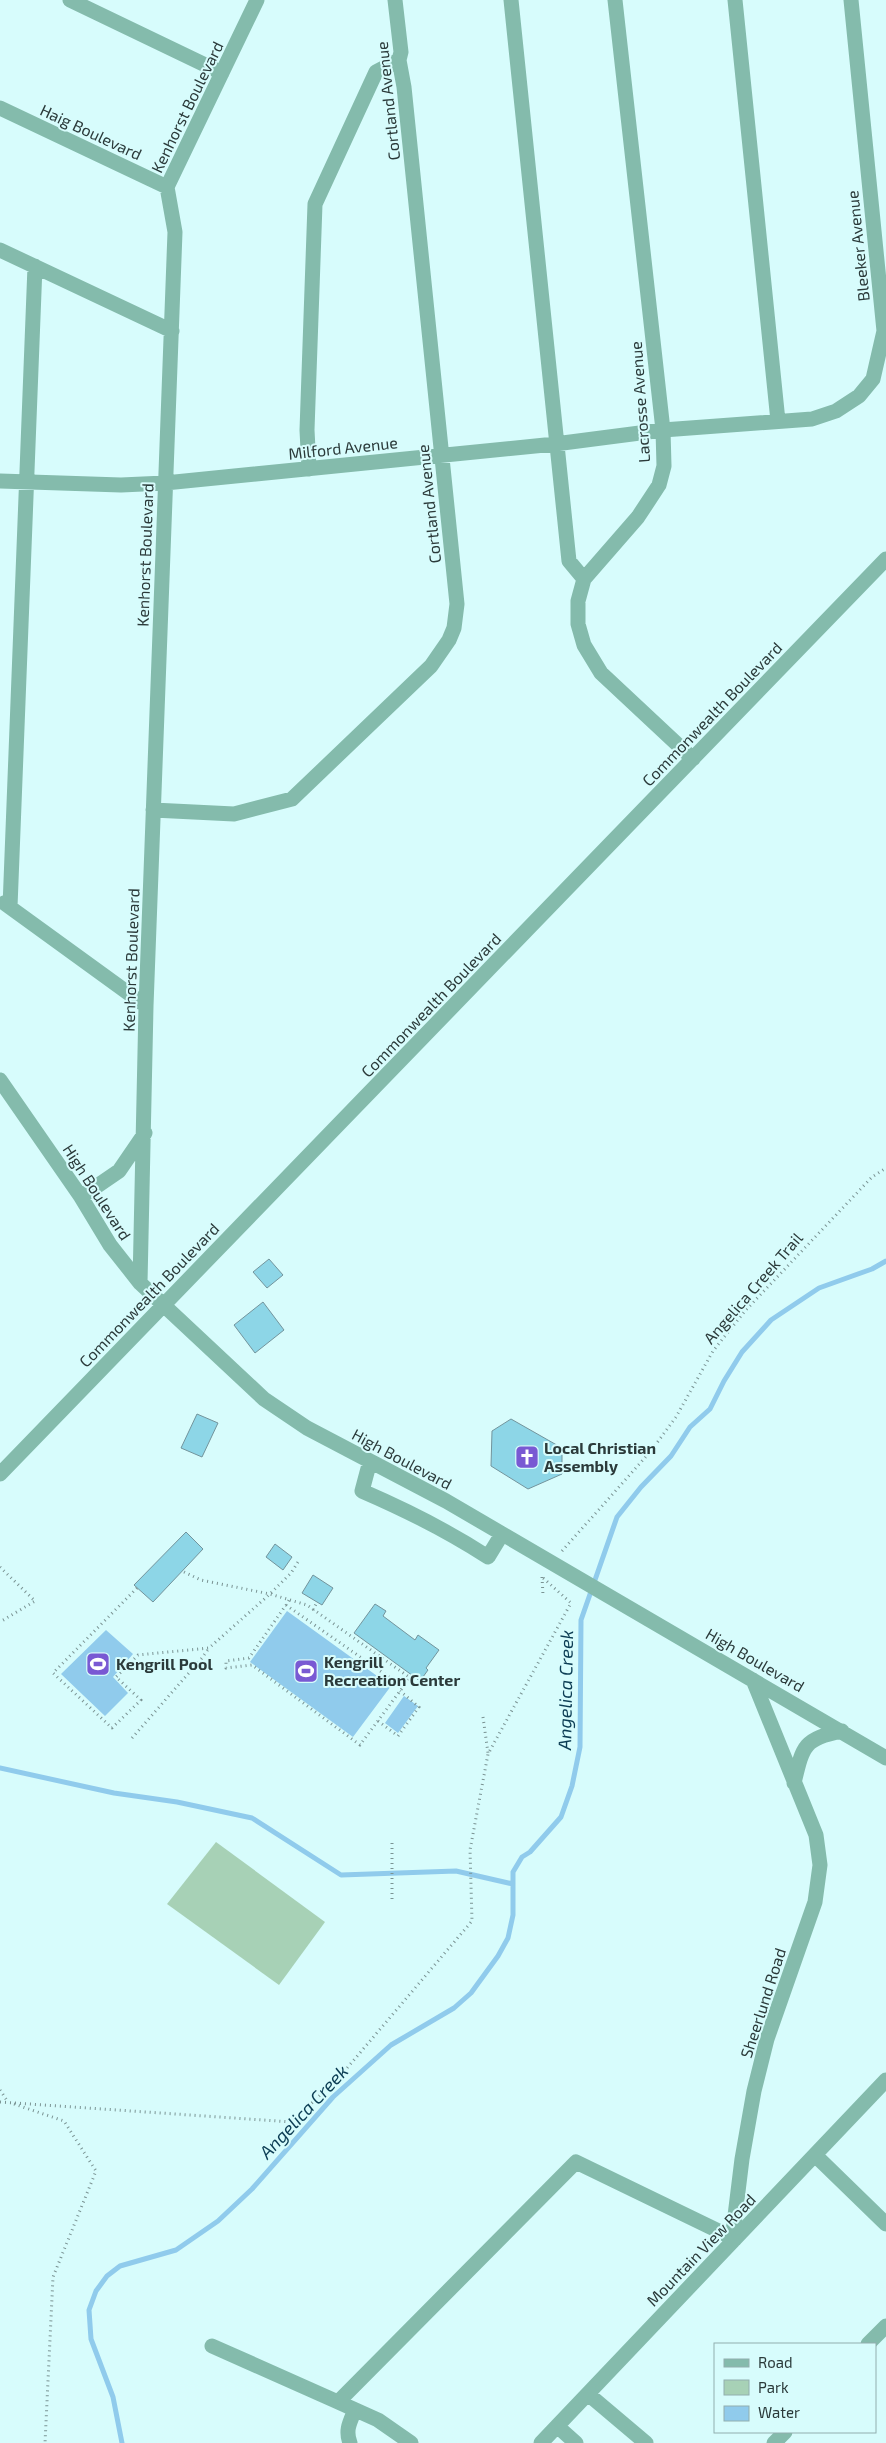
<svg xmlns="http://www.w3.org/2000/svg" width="886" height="2443" viewBox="0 0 886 2443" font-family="'Exo 2',sans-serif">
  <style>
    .green { fill: #a7d1b6 }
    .water { fill: #90cbec }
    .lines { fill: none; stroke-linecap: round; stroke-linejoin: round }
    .stream { stroke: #90cbec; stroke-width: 5 }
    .building { fill: #8dd6e7; stroke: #73949c }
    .path { stroke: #7a9393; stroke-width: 3; stroke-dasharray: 1 4; stroke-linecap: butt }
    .minor { stroke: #84bbac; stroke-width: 15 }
    .labels { text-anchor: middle; stroke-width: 4; stroke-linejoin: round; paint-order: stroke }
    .street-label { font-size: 16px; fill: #2b3a3a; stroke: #d7fcfc }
    .poi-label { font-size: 16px; font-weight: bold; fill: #2b3a3a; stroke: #d7fcfc; text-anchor: start }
    .water-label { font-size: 18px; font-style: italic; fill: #0c3d54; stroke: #d7fcfc }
  </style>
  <rect width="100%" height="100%" fill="#d7fcfc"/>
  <path class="green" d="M216,1842l109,80 -46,63 -112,-81z"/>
  <path class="water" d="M287,1611l104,75 -38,51 -103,-75z
    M106,1630l27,24 -20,23 15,16 -23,23 -44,-42z
    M404,1696l14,10 -20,27 -13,-10z"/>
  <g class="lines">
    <path class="stream" d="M0,1768l114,25 63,9 75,16 89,57 115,-4 57,13
      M122,2443l-9,-46 -22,-58 -2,-29 7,-19 11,-15 13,-10 56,-16 42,-29 34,-32 81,-92 58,-52 63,-37 17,-15 27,-37 10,-18 5,-23v-43l9,-15 8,-5 31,-35 11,-31 8,-39 1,-127 36,-103 24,-30 30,-31 19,-29 20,-18 14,-28 18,-29 29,-32 48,-32 53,-19 14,-8"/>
  </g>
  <path class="building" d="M269,1259l14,16 -16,13 -14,-16z
    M263,1302l21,28 -29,23 -21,-28z
    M197,1414l21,9 -16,34 -21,-9z
    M511,1419l51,29v26l-34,15 -37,-23 1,-35z
    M186,1532l17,17 -50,53 -19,-17z
    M275,1544l17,13 -9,13 -17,-13z
    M313,1575l20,13 -11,17 -20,-12z
    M375,1604l11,7 -3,5 32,24 3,-5 21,15 -13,18 2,2 -8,11 -66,-48z"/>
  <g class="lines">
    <path class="path" d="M562,1551l89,-100 25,-34 37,-66 32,-40 127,-134 14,-9
      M0,1567l35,34 -35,21
      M184,1572l17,8 69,14 37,11 102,72 -6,10
      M542,1577l1,18
      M137,1588l-84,85 59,55 29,-28 -25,-23 22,-22 71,-7 61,-54 21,-21 7,-11
      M286,1605l117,82 -43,58 -108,-80 -26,3v-7l23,-3 37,-53 3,-5
      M313,1610l4,-8
      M483,1717l5,36
      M378,1721l20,15 21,-29 -19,-16
      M132,1738l70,-80 7,-10
      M392,1843v59
      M0,2090l8,12
      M0,2102l292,20 50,-48 130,-153 -2,-71 18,-96 83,-151 -29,-26
      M14,2104l50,17 32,50 -43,106 -8,166"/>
    <path class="minor" d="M70,0l152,73
      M511,0l58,561 15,18
      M615,0l48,430 1,36 -5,19 -21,32 -54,62 -6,22v23l6,21 17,28 92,86
      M735,0l43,421
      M0,108l167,79
      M0,250l172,81
      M309,469l-2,-39 8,-226 61,-132 23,-12
      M0,481l121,4 44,-2 390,-39 108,-14 149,-11 24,-8 23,-15 14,-17 11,-48 -33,-331
      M153,810l81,4 58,-15 139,-133 18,-26 5,-12 3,-24 -53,-517 -5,-27 2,-8 -6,-52
      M4,903l142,103
      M10,907l25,-641
      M0,1080l81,117 29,48 30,38 124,116 43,29 139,73 440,257
      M81,1197l38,-26 26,-38
      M140,1283l6,-277 29,-774 -8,-45 90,-187
      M370,1461l-8,30c44,19 86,40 126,66l14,-23
      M0,1474l886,-915
      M794,1783c9,-38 10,-44 48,-52
      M815,2155l71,69
      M735,2239l-2,-7 9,-73 12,-68 13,-52 48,-137 5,-37 -4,-30 -63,-155
      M868,2344l18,-18
      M212,2346l126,56 238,-240 159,77
      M588,2394l58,49
      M338,2402l40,18 33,23
      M557,2426l19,17
      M350,2443c-5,-13 0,-21 5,-33
      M541,2443l345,-363
      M774,2443l11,-11"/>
  </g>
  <defs>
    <g id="church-square" transform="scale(1.25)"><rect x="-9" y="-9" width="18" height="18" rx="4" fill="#7959d3" stroke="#d7fcfc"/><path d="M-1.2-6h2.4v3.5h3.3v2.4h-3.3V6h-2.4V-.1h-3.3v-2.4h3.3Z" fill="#fff"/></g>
    <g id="stadium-square" transform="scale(1.25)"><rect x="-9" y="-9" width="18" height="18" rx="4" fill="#7959d3" stroke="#d7fcfc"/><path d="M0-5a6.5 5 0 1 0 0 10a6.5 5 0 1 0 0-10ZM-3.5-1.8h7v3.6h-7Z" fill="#fff"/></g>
  </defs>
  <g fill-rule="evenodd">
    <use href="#church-square" x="527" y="1457"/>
    <use href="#stadium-square" x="98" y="1664"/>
    <use href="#stadium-square" x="306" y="1671"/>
  </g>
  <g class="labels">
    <g class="street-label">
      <text transform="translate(388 101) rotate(-96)" y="6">Cortland Avenue</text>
      <text transform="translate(187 107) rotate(-64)" y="6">Kenhorst Boulevard</text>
      <text transform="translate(91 132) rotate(25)" y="6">Haig Boulevard</text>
      <text transform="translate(858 246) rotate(-96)" y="6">Bleeker Avenue</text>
      <text transform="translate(640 402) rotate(-94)" y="6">Lacrosse Avenue</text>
      <text transform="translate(343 448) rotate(-6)" y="6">Milford Avenue</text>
      <text transform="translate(429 504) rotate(-96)" y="6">Cortland Avenue</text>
      <text transform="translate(145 555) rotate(-88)" y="6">Kenhorst Boulevard</text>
      <text transform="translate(712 714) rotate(-46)" y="6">Commonwealth Boulevard</text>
      <text transform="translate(131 960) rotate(-88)" y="6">Kenhorst Boulevard</text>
      <text transform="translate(431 1005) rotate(-46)" y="6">Commonwealth Boulevard</text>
      <text transform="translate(97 1192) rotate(57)" y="6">High Boulevard</text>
      <text transform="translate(753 1288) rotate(-49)" y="6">Angelica Creek Trail</text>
      <text transform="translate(149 1295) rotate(-46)" y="6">Commonwealth Boulevard</text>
      <text transform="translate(402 1459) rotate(28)" y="6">High Boulevard</text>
      <text transform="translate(755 1660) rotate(30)" y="6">High Boulevard</text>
      <text transform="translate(763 2003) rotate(-72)" y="6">Sheerlund Road</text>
      <text transform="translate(701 2250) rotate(-46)" y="6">Mountain View Road</text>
    </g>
    <g class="poi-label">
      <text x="544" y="1454">Local Christian<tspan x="544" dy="18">Assembly</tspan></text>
      <text x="324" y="1668">Kengrill<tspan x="324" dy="18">Recreation Center</tspan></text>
      <text x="116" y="1670">Kengrill Pool</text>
    </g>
    <g class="water-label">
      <text transform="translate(566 1690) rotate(-89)" y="6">Angelica Creek</text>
      <text transform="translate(304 2112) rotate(-47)" y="6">Angelica Creek</text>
    </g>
  </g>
  <rect x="714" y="2343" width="162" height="90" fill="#d7fcfc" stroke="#92aeae"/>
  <rect x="724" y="2359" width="25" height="8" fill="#84bbac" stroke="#92aeae"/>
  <text x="758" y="2368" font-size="15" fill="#2b3a3a">Road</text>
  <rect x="724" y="2380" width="25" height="15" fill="#a7d1b6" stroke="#92aeae"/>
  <text x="758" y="2393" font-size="15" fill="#2b3a3a">Park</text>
  <rect x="724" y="2406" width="25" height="15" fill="#90cbec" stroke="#92aeae"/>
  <text x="758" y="2418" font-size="15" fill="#2b3a3a">Water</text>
</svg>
